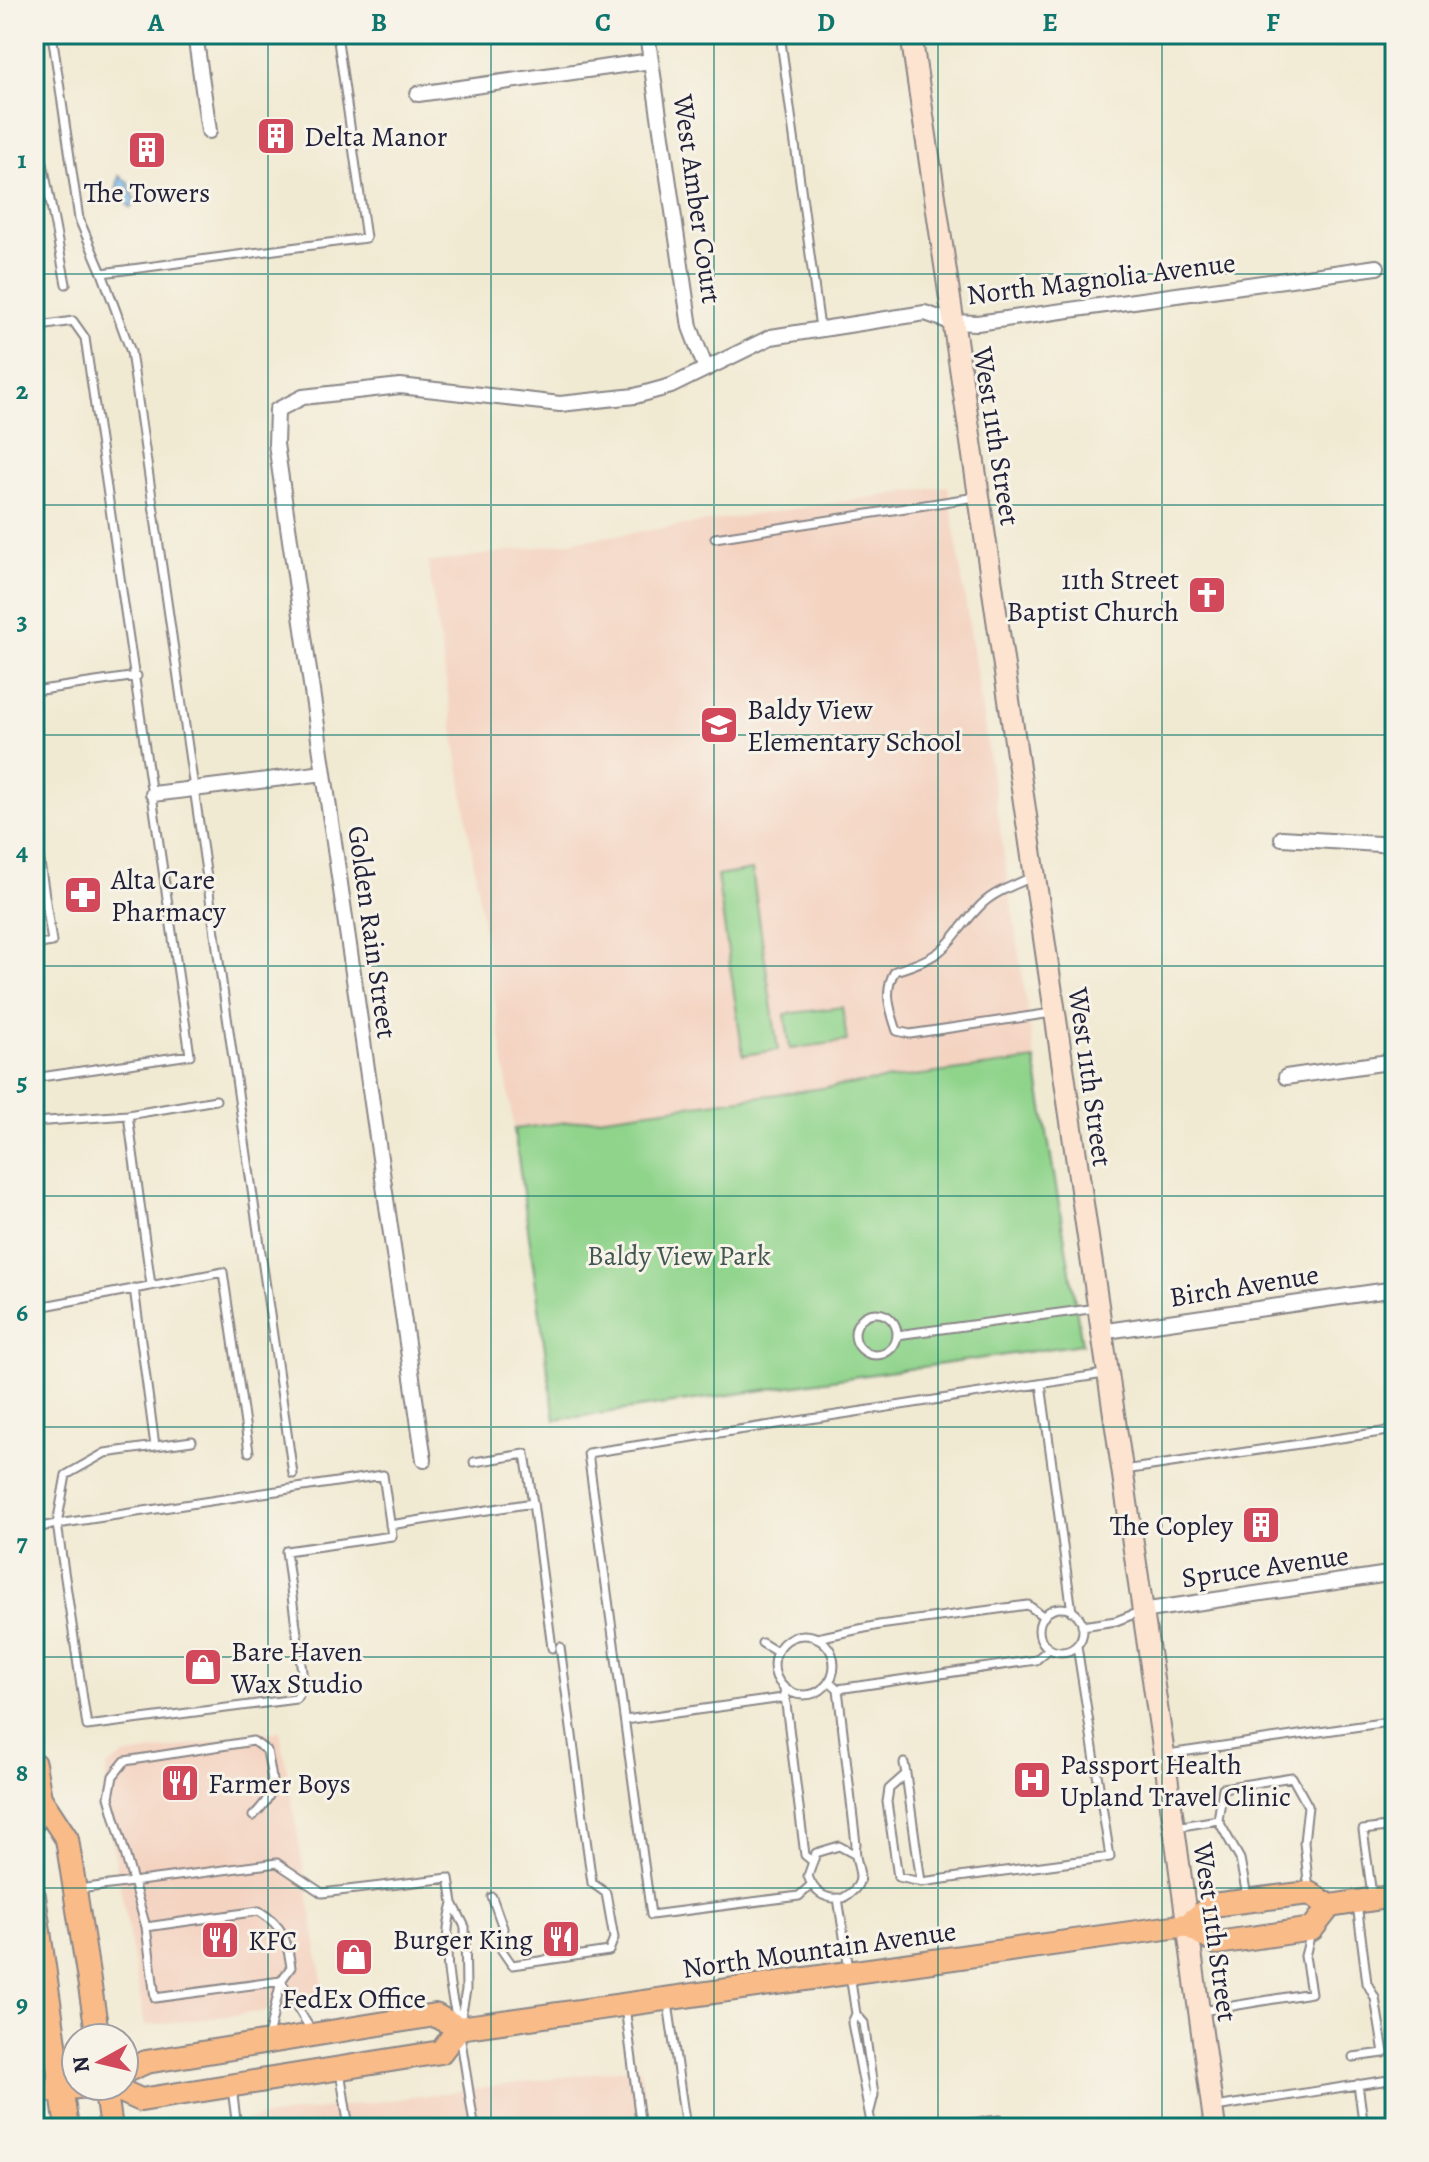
<svg xmlns="http://www.w3.org/2000/svg" width="1429" height="2162" viewBox="0 0 1429 2162" font-family="Alegreya,serif">
  <style>
    .built { fill: #f4d3c1 }
    .green { fill: #90d48c; stroke: #597b64; stroke-width: 2 }
    .water { fill: #71b5e7; stroke: #4a6c91; stroke-width: 2 }
    .lines { fill: none; stroke-linecap: round; stroke-linejoin: round }
    .lane-casing { stroke: #8a8687; stroke-width: 11 }
    .street-casing { stroke: #8a8687; stroke-width: 18 }
    .secondary-casing { stroke: #8a8687; stroke-width: 24 }
    .primary-casing { stroke: #8a8687; stroke-width: 26 }
    .lane { stroke: #fff; stroke-width: 7 }
    .street { stroke: #fff; stroke-width: 14 }
    .secondary { stroke: #fde4d0; stroke-width: 20 }
    .primary { stroke: #f9bc89; stroke-width: 22 }
    .grid { fill: none; stroke: #0f766e; stroke-width: 2; stroke-opacity: 0.55 }
    .labels { text-anchor: middle; stroke-width: 6; stroke-linejoin: round; paint-order: stroke }
    .poi-label { font-size: 28px; fill: #22223b; stroke: #f7f3e8; text-anchor: start }
    .street-label { font-size: 28px; fill: #22223b; stroke: #f7f3e8 }
    .park-label { font-size: 28px; fill: #435753; stroke: #f7f3e8 }
    .neatline { fill: none; stroke: #0f766e; stroke-width: 3 }
    .grid-label { font-size: 26px; text-anchor: middle; font-weight: bold; fill: #0f766e }
  </style>
  <rect width="100%" height="100%" fill="#f7f3e8"/>
  <filter id="ink" filterUnits="userSpaceOnUse"><feTurbulence type="fractalNoise" baseFrequency=".0125" numOctaves="2"/><feDisplacementMap in="SourceGraphic" scale="16" xChannelSelector="R" yChannelSelector="G"/><feConvolveMatrix kernelMatrix="1 2 1 2 8 2 1 2 1" color-interpolation-filters="sRGB"/></filter>
  <filter id="wash" filterUnits="userSpaceOnUse"><feTurbulence type="fractalNoise" baseFrequency=".006" numOctaves="4" result="noise"/><feDisplacementMap in="SourceGraphic" scale="32" xChannelSelector="R" yChannelSelector="G"/><feGaussianBlur stdDeviation="1.8" result="paint"/><feColorMatrix in="noise" values="0 0 0 0 0 0 0 0 0 0 0 0 0 0 0 0 0 1.4 0 .05"/><feComposite in="paint" operator="in"/></filter>
  <g filter="url(#wash)">
    <rect width="100%" height="100%" fill="#f1ead3"/>
    <path class="built" d="M948,486l87,574 -521,69 -86,-566z
      M280,1731l46,273 -181,22 -41,-232 3,-27 16,-11z
      M640,2067l9,61h-461l111,-16z"/>
    <path class="green" d="M752,870l26,180 -35,5 -26,-179z
      M842,1007l5,34 -57,8 -5,-35z
      M1035,1060l47,284 -527,76 -41,-291z"/>
    <path class="water" d="M119,176l9,6 7,19 -4,7 -15,-16z"/>
  </g>
  <g filter="url(#ink)">
    <g class="lines">
      <g class="lane-casing">
        <path id="lane" d="M52,34l27,185 23,54 264,-35 -29,-204
          M780,34l40,294
          M34,116l32,168
          M102,273l29,79 162,1122
          M34,327l39,-6 12,17 105,717 -156,23
          M715,538l261,-41
          M34,691l103,-15
          M34,823l18,119 -18,3
          M1032,877c-17,8 -36,14 -50,27 -38,38 -27,49 -87,67 -12,19 -5,39 2,60l13,3 142,-21
          M128,1115l88,-15
          M34,1122l94,-7 23,170
          M134,1288l21,158
          M34,1305l5,2 -5,9
          M39,1307l184,-35 26,180
          M855 1334a21 21 0 1 1 42 0a21 21 0 1 1-42 0Z
          M897,1335l200,-27
          M1041,1384l31,228
          M474,1462l51,-8 8,49
          M1124,1470l271,-40
          M390,1525l143,-22 19,145
          M34,1528l23,-4 326,-49 9,61 -106,15 18,136 -8,12 -209,27 -30,-202 9,-49 39,-22 87,-12
          M1039 1630a22 22 0 1 1 44 0a22 22 0 1 1-44 0Z
          M1082,1626l34,-5 26,-10
          M774 1665a30 30 0 1 1 60 0a30 30 0 1 1-60 0Z
          M817,1638l62,-13 149,-20 16,12
          M762,1643l15,9
          M829,1681l9,8 18,155c-5,22 19,36 -13,54 -18,2 -29,-5 -35,-22l8,-23 23,-7 15,8
          M784,1688l21,167 6,5
          M838,1689l198,-29 13,-11
          M625,1720l158,-22
          M1168,1754l227,-33
          M904,1763l2,11 -17,15 -2,13 11,75 23,5 189,-25 -33,-211
          M906,1774l15,108
          M253,1816c25,-24 20,-32 14,-65l-14,-10 -128,20 -12,15 -4,21 37,130 9,71 126,-17
          M1176,1827l42,-7
          M811,1885l-12,11 -148,19 -63,-462 516,-79
          M79,1889l198,-26 45,30 127,-15 4,25 12,24 1,63 -6,33
          M1372,1895l-9,-65 32,-4
          M1247,1896l-7,-37 -22,-39 5,-32 69,-11 16,29 -4,36 5,49
          M492,1897l11,31 -2,21 11,16 97,-14 5,-13 -8,-45 -14,-10 -32,-236
          M838,1898l18,116 -4,9 20,105
          M453,1903c-11,39 -6,80 5,119
          M146,1927l113,-16c24,15 28,28 32,56l-10,14 -13,56
          M281,1981l30,49
          M668,2003l18,125
          M625,2007l16,121
          M1202,2011l109,-18 -6,-37 6,-23
          M856,2014l8,9 10,72 -4,16
          M460,2034l14,90
          M1353,2057l31,-4 -9,-55 -8,-15 -10,-79
          M340,2071l9,57
          M1358,2084l6,44
          M232,2088l5,40
          M1215,2107l180,-28
          M917,2128l83,-8 -5,8"/>
      </g>
      <g class="street-casing">
        <path id="street" d="M195,34l14,97
          M647,34l43,293 16,42
          M418,94l233,-33
          M153,794l171,-21
          M1282,838l113,7
          M1286,1077l109,-16
          M1100,1332l295,-43
          M424,1460l-148,-1016 1,-34 26,-13 97,-11 160,18 75,-8 36,-10 100,-49 154,-24 26,9 26,1 400,-56
          M1142,1611l253,-38"/>
      </g>
      <g class="secondary-casing">
        <path id="secondary" d="M911,34l253,1720 51,374"/>
      </g>
      <g class="primary-casing">
        <path id="primary" d="M34,1764l6,34 -6,23
          M40,1798l27,41 31,199
          M34,1896l33,232
          M1187,1925l30,18 95,-14 18,-23
          M124,2072l22,-10 289,-47 24,13 728,-103 25,-20 97,-12 21,13 65,-10
          M105,2086l6,42
          M110,2086l31,14 300,-48 18,-24
          M34,2092l53,-6"/>
      </g>
      <use href="#lane" class="lane"/>
      <use href="#street" class="street"/>
      <use href="#secondary" class="secondary"/>
      <use href="#primary" class="primary"/>
    </g>
  </g>
  <path class="grid" d="M268,34v2094M491,34v2094M714,34v2094M938,34v2094M1162,34v2094M34,274h1361M34,505h1361M34,735h1361M34,966h1361M34,1196h1361M34,1427h1361M34,1657h1361M34,1888h1361"/>
  <defs>
    <g id="building-square" transform="scale(2)"><rect x="-9" y="-9" width="18" height="18" rx="4" fill="#d1495b" stroke="#f7f3e8"/><path d="M-4-6H4V6H1V3H-1V6H-4ZM-2.5-4.3h1.7v1.8h-1.7ZM.8-4.3h1.7v1.8H.8ZM-2.5-1h1.7V.8h-1.7ZM.8-1h1.7V.8H.8Z" fill="#fff"/></g>
    <g id="church-square" transform="scale(2)"><rect x="-9" y="-9" width="18" height="18" rx="4" fill="#d1495b" stroke="#f7f3e8"/><path d="M-1.2-6h2.4v3.5h3.3v2.4h-3.3V6h-2.4V-.1h-3.3v-2.4h3.3Z" fill="#fff"/></g>
    <g id="school-square" transform="scale(2)"><rect x="-9" y="-9" width="18" height="18" rx="4" fill="#d1495b" stroke="#f7f3e8"/><path d="M0-5L7-2L0 1L-7-2ZM-4 1L0 2.5L4 1V4Q0 6-4 4Z" fill="#fff"/></g>
    <g id="pharmacy-square" transform="scale(2)"><rect x="-9" y="-9" width="18" height="18" rx="4" fill="#d1495b" stroke="#f7f3e8"/><path d="M-2-6h4v4h4v4h-4v4h-4v-4h-4v-4h4Z" fill="#fff"/></g>
    <g id="shop-square" transform="scale(2)"><rect x="-9" y="-9" width="18" height="18" rx="4" fill="#d1495b" stroke="#f7f3e8"/><path d="M-5-2.5h2.3a2.7 3.5 0 0 1 5.4 0H5L5.5 6h-11ZM-1.5-2.5h3a1.5 2.3 0 0 0-3 0Z" fill="#fff"/></g>
    <g id="hospital-square" transform="scale(2)"><rect x="-9" y="-9" width="18" height="18" rx="4" fill="#d1495b" stroke="#f7f3e8"/><path d="M-5-5h3v3.5h4V-5h3V5h-3V1.5h-4V5h-3Z" fill="#fff"/></g>
    <g id="restaurant-square" transform="scale(2)"><rect x="-9" y="-9" width="18" height="18" rx="4" fill="#d1495b" stroke="#f7f3e8"/><path d="M-5-6h1v4h1v-4h1v4h1v-4h1v5L-1.5 .5V6h-2V.5L-5-1ZM5-6V6H3V1.5H1.5Q1.5-4 5-6Z" fill="#fff"/></g>
  </defs>
  <g fill-rule="evenodd">
    <use href="#building-square" x="276" y="136"/>
    <use href="#building-square" x="147" y="150"/>
    <use href="#church-square" x="1207" y="595"/>
    <use href="#school-square" x="719" y="725"/>
    <use href="#pharmacy-square" x="83" y="895"/>
    <use href="#building-square" x="1261" y="1525"/>
    <use href="#shop-square" x="203" y="1667"/>
    <use href="#hospital-square" x="1032" y="1780"/>
    <use href="#restaurant-square" x="180" y="1783"/>
    <use href="#restaurant-square" x="561" y="1939"/>
    <use href="#restaurant-square" x="220" y="1940"/>
    <use href="#shop-square" x="354" y="1957"/>
  </g>
  <g class="labels">
    <g class="poi-label">
      <text x="304" y="146">Delta Manor</text>
      <text x="147" y="202" text-anchor="middle">The Towers</text>
      <text x="1179" y="589" text-anchor="end">11th Street<tspan x="1179" dy="32">Baptist Church</tspan></text>
      <text x="747" y="719">Baldy View<tspan x="747" dy="32">Elementary School</tspan></text>
      <text x="111" y="889">Alta Care<tspan x="111" dy="32">Pharmacy</tspan></text>
      <text x="1233" y="1535" text-anchor="end">The Copley</text>
      <text x="231" y="1661">Bare Haven<tspan x="231" dy="32">Wax Studio</tspan></text>
      <text x="1060" y="1774">Passport Health<tspan x="1060" dy="32">Upland Travel Clinic</tspan></text>
      <text x="208" y="1793">Farmer Boys</text>
      <text x="533" y="1949" text-anchor="end">Burger King</text>
      <text x="248" y="1950">KFC</text>
      <text x="354" y="2008" text-anchor="middle">FedEx Office</text>
    </g>
    <g class="street-label">
      <text transform="translate(698 199) rotate(82)" y="10">West Amber Court</text>
      <text transform="translate(1101 278) rotate(-7)" y="10">North Magnolia Avenue</text>
      <text transform="translate(997 436) rotate(81)" y="10">West 11th Street</text>
      <text transform="translate(373 932) rotate(82)" y="10">Golden Rain Street</text>
      <text transform="translate(1091 1077) rotate(82)" y="10">West 11th Street</text>
      <text transform="translate(1244 1285) rotate(-9)" y="10">Birch Avenue</text>
      <text transform="translate(1265 1566) rotate(-8)" y="10">Spruce Avenue</text>
      <text transform="translate(1216 1932) rotate(82)" y="10">West 11th Street</text>
      <text transform="translate(819 1949) rotate(-8)" y="10">North Mountain Avenue</text>
    </g>
    <g class="park-label">
      <text x="679" y="1265">Baldy View Park</text>
    </g>
  </g>
  <rect width="1429" height="2162" fill="none" stroke="#f7f3e8" stroke-width="88"/>
  <g transform="translate(100 2062) rotate(262)"><circle r="38" fill="#f7f3e8" stroke="#a29fa3" stroke-width="2"/>
  <path d="M0-6L14 30L0 20L-14 30Z" fill="#d1495b"/>
  <text y="-12" font-size="22" font-weight="bold" text-anchor="middle" fill="#22223b">N</text>
  </g>
  <rect x="44" y="44" width="1341" height="2074" class="neatline"/>
  <g class="grid-label">
    <text x="156" y="31">A</text>
    <text x="379" y="31">B</text>
    <text x="603" y="31">C</text>
    <text x="826" y="31">D</text>
    <text x="1050" y="31">E</text>
    <text x="1273" y="31">F</text>
    <text x="22" y="168">1</text>
    <text x="22" y="399">2</text>
    <text x="22" y="629">3</text>
    <text x="22" y="860">4</text>
    <text x="22" y="1090">5</text>
    <text x="22" y="1321">6</text>
    <text x="22" y="1551">7</text>
    <text x="22" y="1781">8</text>
    <text x="22" y="2012">9</text>
  </g>
</svg>
